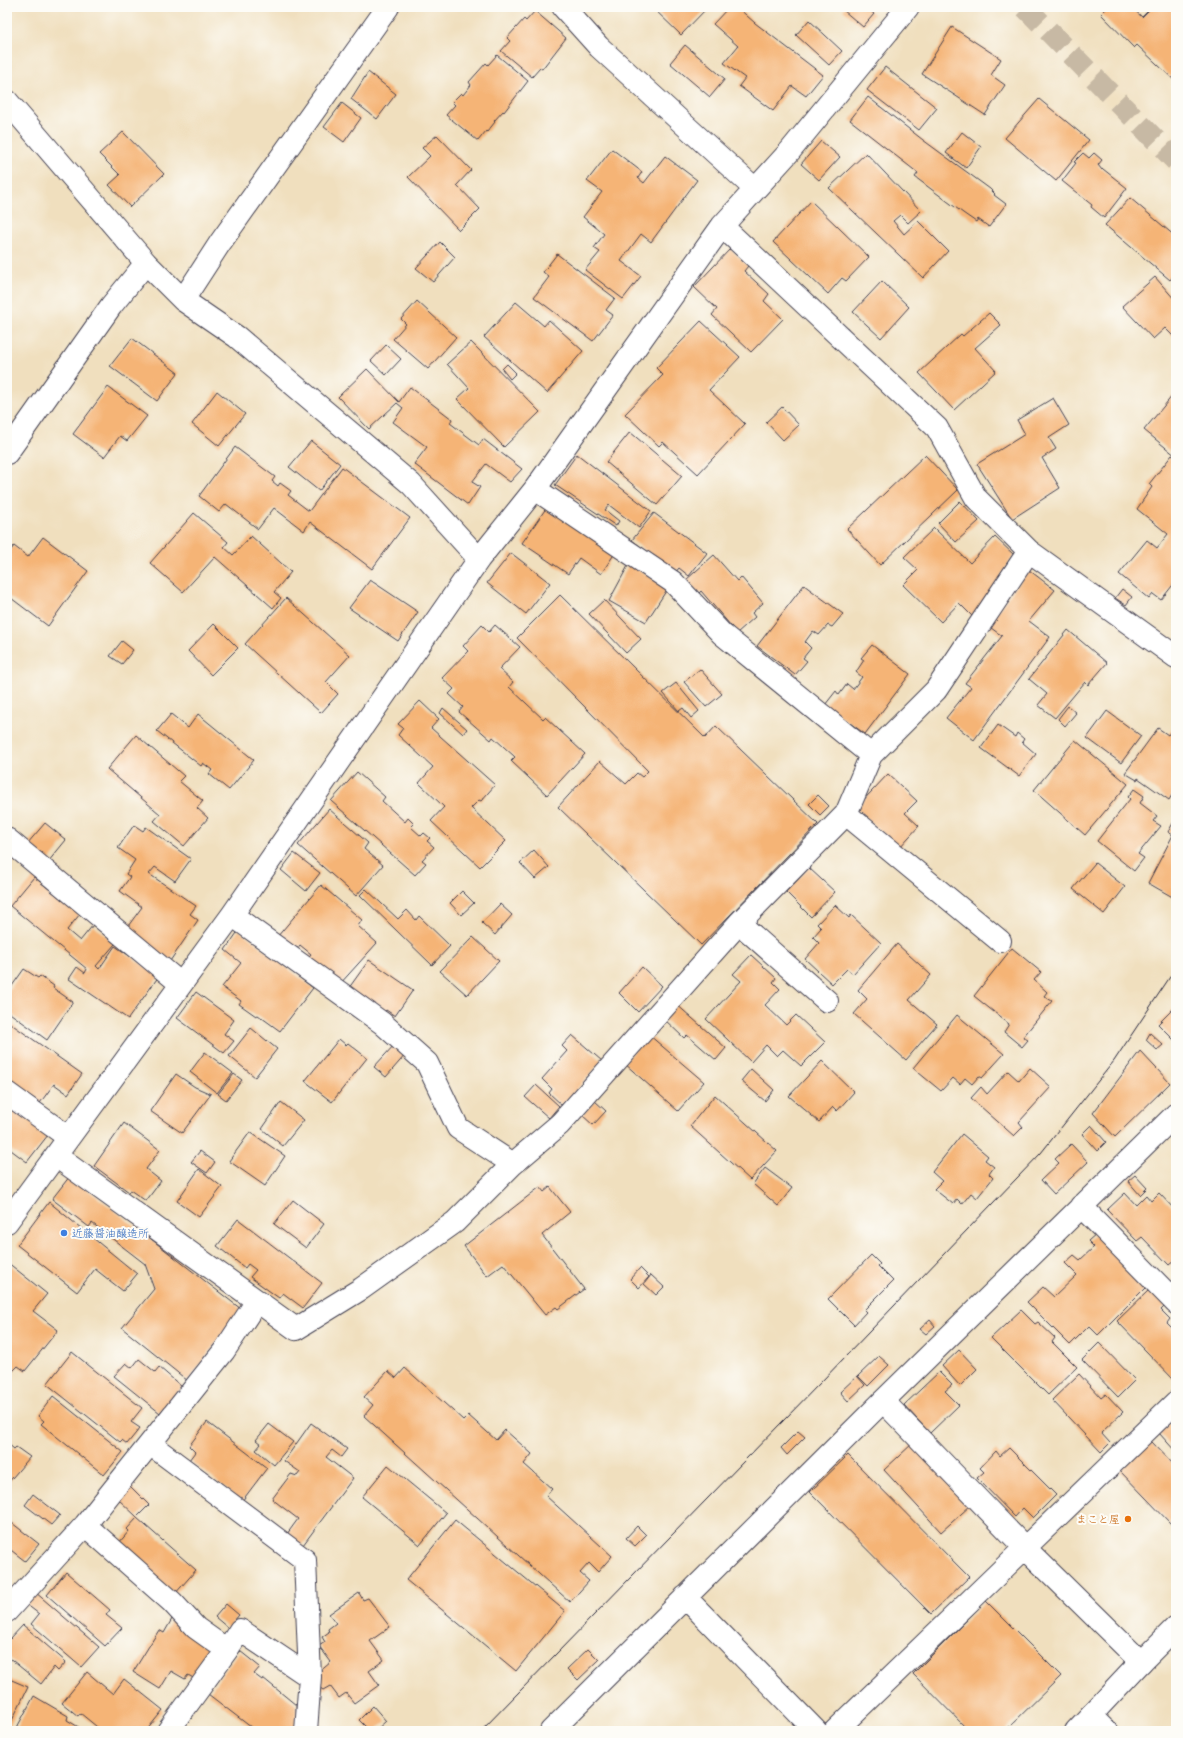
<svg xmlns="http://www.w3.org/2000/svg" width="1183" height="1738" viewBox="0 0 1183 1738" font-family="'Playpen Sans','Klee One',sans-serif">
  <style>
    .building { fill: #f5b476 }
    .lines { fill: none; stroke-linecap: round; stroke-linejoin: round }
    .secondary-tunnel { stroke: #c7b9a4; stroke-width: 22; stroke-dasharray: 22 11; stroke-linecap: butt }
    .minor-casing { stroke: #413e4f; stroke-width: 24 }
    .tertiary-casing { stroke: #413e4f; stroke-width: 24 }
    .minor { stroke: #fff; stroke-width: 22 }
    .tertiary { stroke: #fff; stroke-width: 22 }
    .tram { stroke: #22223b; stroke-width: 1 }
    .shop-dot { fill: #3f7fe0; stroke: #fdfcf7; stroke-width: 1.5 }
    .food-dot { fill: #e8710a; stroke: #fdfcf7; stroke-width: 1.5 }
    .labels { text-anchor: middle; stroke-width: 4; stroke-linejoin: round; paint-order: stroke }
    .shop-label { font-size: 11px; fill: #366cbe; stroke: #fdfcf7; text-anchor: start }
    .food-label { font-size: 11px; fill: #c56008; stroke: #fdfcf7; text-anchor: end }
  </style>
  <rect width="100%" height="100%" fill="#fdfcf7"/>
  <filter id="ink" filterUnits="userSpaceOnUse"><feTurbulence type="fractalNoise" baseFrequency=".025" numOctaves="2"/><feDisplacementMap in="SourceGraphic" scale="8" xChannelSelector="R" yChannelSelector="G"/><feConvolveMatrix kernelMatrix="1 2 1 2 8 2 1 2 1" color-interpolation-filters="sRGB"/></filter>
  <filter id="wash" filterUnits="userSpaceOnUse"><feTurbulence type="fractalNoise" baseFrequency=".012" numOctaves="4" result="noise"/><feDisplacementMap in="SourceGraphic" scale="16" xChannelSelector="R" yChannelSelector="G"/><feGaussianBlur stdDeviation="0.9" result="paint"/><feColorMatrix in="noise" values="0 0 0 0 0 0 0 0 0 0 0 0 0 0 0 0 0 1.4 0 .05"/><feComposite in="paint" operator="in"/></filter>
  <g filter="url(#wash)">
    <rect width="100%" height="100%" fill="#f0dfbe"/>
    <g id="blocks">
      <path class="building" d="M652,7h56l-27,28z
        M729,7h8l18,16 68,52 -17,21 -14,-10 -19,25 -34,-25 6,-8 -21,-15 14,-17 -25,-22z
        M845,7h21l8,7 -11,13 -20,-17z
        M1108,7h17l2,2 4,-2 11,10 10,-10h24v75l-39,-37 -3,3 -33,-34z
        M535,11l31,27 -24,31 -2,-1 -8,9 -31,-26 9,-10 -3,-3 17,-19 2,2z
        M809,20l33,31 -13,14 -33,-30z
        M952,27l49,32 -10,16 14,10 -20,30 -63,-41z
        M685,45l40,34 -15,18 -40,-34z
        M497,55l31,26 -24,31 -1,-1 -9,10 1,1 -8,10 -1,-1 -8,10 -32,-26 9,-10 -3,-3 9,-9 2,2 8,-10 -2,-3 17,-19 2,2z
        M885,67l52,41 -18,22 -52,-40z
        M368,72l28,22 -19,25 -26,-20z
        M868,97l55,43 67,49 5,5 -1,1 12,9 -17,23 -11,-8 -2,3 -13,-9 -48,-36 3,-4 -68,-53z
        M1039,99l50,41 -33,41 -51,-43z
        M342,103l19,15 -17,24 -20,-15z
        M123,132l41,42 -34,33 -21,-22 11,-10 -21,-21z
        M962,132l19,15 -15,21 -20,-15z
        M437,135l34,35 -14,15 23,24 -21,21 -51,-53 22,-21 -8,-8z
        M821,141l19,16 -21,23 -18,-16z
        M612,149l30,23 -4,6 6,5 21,-27 32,24 -46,62 -10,-8 -20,27 20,15 -18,23 -38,-29 15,-18 -6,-4 10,-14 -21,-17 19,-25 -15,-11z
        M866,153l55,58 -13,12 -8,-8 -7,6 11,13 14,-13 30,30 -25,27 -94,-90z
        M1083,153l6,5 5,-5 8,7 -4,5 4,5 1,-1 24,19 -23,30 -13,-11 1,-2 -30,-24 14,-18 -2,-1z
        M1130,198l46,39v36l-6,7 -65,-55z
        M811,201l58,56 -23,24 -4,-3 -14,16 -55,-52z
        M440,242l15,15 -22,25 -17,-14z
        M730,249l18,17 -4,5 25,23 -5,7 19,18 -32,33 -39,-37 5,-6 -23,-22z
        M557,254l58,44 -9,12 7,5 -20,26 -59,-44 15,-20 -6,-5z
        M1155,277l21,24v34l-2,2 -9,-9 -12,11 -31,-33z
        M882,281l27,26 -28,31 -28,-26z
        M417,301l39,36 -28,32 -35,-30 13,-15 -5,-5z
        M516,302l28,24 5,-6 34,31 -36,42 -63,-56z
        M989,313l12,12 -26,23 21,23 -42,39 -35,-37 42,-39 2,2z
        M701,321l39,36 -31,33 36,34 -47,50 -35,-32 -4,4 -34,-32 38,-39 -7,-7z
        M132,338l46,35 -21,28 -47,-35z
        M471,342l69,70 -36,35 -47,-48 12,-11 -22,-24z
        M386,345l15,14 -15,16 -15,-14z
        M507,364l9,9 -6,6 -8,-10z
        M367,369l32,33 11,-15 42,32 -2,4 29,22 4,-6 39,30 -12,13 -24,-18 -14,18 8,5 -12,18 -54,-41 13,-17 -34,-25 10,-14 -6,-5 -28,26 -31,-32z
        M108,387l39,29 -20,25 -7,-5 -16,21 -31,-23z
        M217,391l28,23 -26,32 -27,-22z
        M1173,395l3,2v59l-32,-26z
        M1053,398l16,27 -20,13 7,11 -14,9 18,30 -48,31 -35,-55 48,-30 -8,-14z
        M782,407l17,18 -16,15 -17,-18z
        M630,432l52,44 -25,29 -51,-43z
        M311,441l29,23 -21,27 -30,-24z
        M235,447l40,30 -3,4 6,5 2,-3 11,8 -3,4 21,16 33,-44 68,51 -38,51 -62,-47 -6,9 -30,-23 -16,21 -32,-25 -7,8 -20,-16z
        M577,454l74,57 -12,17 -30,-23 -4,5 14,11 -3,5 -61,-41z
        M925,455l33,35 -78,75 -33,-36z
        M1172,455l4,3v123l-15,19 -8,-6 -4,5 -30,-25 28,-34 10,8 11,-14 -31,-25 15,-22 -3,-3z
        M960,501l19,20 -23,21 -18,-19z
        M549,504l68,46 -16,24 -22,-16 -11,16 -46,-31z
        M194,513l34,29 -4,5 9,8 18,-19 40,36 -17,20 7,6 -8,10 -58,-51 -32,35 -33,-29z
        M654,513l53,40 -18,23 -10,-8 -4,5 -43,-33z
        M934,528l36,35 25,-26 19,18 -40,63 -15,-15 -18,19 -38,-37 15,-15 -14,-13z
        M43,537l45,34 -40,55 -41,-31v-40l7,-9 14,11z
        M511,553l39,30 -24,31 -39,-31z
        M714,555l23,26 4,-4 22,26 -11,10 3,4 -18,16 -36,-42 -3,3 -12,-14z
        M629,564l39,24 -22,34 -37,-21z
        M1029,570l26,20 -26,31 21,16 -76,103 -28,-22 25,-31 -6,-4 37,-47 -15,-11z
        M370,580l48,32 -20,29 -49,-33z
        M804,585l39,29 -11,13 -4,-2 -9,10 -6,-4 -8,11 6,6 -8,10 4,3 -12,14 -38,-29z
        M1122,589l10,8 -6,8 -11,-7z
        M560,595l145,143 11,-12 102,98 -117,121 -143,-138 42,-46 26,23 11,-11 5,4 6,-6 -131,-133z
        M286,598l64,57 -24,27 12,12 -17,19 -76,-69z
        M604,600l37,39 -15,14 -37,-39z
        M214,624l24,24 -27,27 -23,-24z
        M482,625l7,7 6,-7 25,22 -21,22 14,13 -4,5 34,32 2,-2 40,37 -38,41 -36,-34 4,-4 -22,-20 -2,3 -32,-28 4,-5 -14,-13 5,-5 -12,-11 26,-27 -5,-5z
        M1068,630l39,33 -19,22 -3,-3 -30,36 -17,-13 9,-11 -18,-15z
        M122,641l11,9 -11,14 -12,-8z
        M872,645l38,29 -45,60 -40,-29 11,-14 3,4 8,-11 6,5 9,-12 -6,-5 8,-12 -3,-2z
        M700,669l22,25 -16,13 -22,-25z
        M676,683l23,28 -8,7 -8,-10 -4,3 -16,-18z
        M420,701l19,18 -8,9 64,57 -14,16 -2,-1 -8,8 35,33 -26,26 -49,-46 13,-14 -25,-24 14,-16 -35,-32 5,-7 -5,-4z
        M1068,706l8,7 -11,13 -7,-7z
        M443,708l24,21 -4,5 -23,-21z
        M1107,711l34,25 -20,27 -34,-25z
        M171,714l17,14 10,-14 56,46 -25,30 -20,-16 3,-4 -9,-7 -2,3 -44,-35z
        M998,725l17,12 2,-4 7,6 -2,3 14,12 -17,22 -38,-28z
        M1175,726l1,1v67l-1,2 -3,-1 -3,5 -31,-22 -1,2 -12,-7 33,-45 10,7z
        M136,735l48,41 -5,5 24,20 -6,7 11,10 -24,28 -30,-25 6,-7 -53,-45z
        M1075,740l53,44 -43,51 -51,-45z
        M357,772l28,25 -3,4 23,21 3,-4 6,6 -3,3 10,9 3,-3 6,5 -3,3 7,6 -12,13 4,3 -11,12 -84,-74z
        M888,774l29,27 -12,12 14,13 -20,22 -43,-40z
        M1134,789l10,7 -4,7 17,13 -4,5 8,5 -23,28 6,4 -10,13 -37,-30 33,-42 -2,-2z
        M818,795l11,11 -9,9 -11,-11z
        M329,809l39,34 -4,6 19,16 -27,31 -58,-51z
        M1176,818v81l-28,-16 25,-48 -5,-3z
        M45,823l21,17 -18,22 -21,-18z
        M134,825l9,6 3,-4 45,32 -16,22 -20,-14 -6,7 47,32 -6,8 8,6 -30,44 -45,-31 19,-26 -22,-16 10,-14 -4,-3 9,-14 -17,-12z
        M534,850l15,17 -14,12 -15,-16z
        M294,853l26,20 -14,18 -25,-21z
        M1095,863l30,24 -21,27 -31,-25z
        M809,868l26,24 -24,25 -25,-25z
        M34,877l46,37 -13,16 13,11 13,-16 22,19 -19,22 3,3 16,-23 44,30 -31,43 -59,-40 8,-12 8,6 2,-4 -77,-63z
        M321,885l41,35 -4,6 19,17 -38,42 -32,-26 4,-5 -11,-9 -6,7 -17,-15z
        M366,889l32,30 9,-9 9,10 3,-4 31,30 -18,19 -72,-70z
        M462,891l12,12 -13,12 -11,-12z
        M500,904l12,11 -17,20 -13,-12z
        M835,905l14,13 2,-3 30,28 -28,31 -6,-5 -15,15 -27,-25 14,-16 -6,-6 8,-9 -4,-4z
        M239,930l74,58 -33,43 -22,-16 -2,1 -17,-12 2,-3 -19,-14 19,-24 -16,-13z
        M473,937l26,24 -32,34 -27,-24z
        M897,944l34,31 -22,25 28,24 -31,36 -52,-46 13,-15 -9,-9z
        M1012,948l29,24 -7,8 13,12 -3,4 8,5 -29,36 5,3 -6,7 -18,-15 5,-8 -35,-28z
        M751,955l25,23 -3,4 7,7 -15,16 21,20 10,-10 29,27 -24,24 -18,-16 -6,6 -11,-11 -15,17 -45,-43 35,-38 -8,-7z
        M369,960l44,30 -18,26 -9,-6 -5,7 -35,-25z
        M642,967l20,19 -24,26 -19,-19z
        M24,969l14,9 2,-2 14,10 -1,2 20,14 -26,38 -40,-29v-18z
        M196,992l38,28 -10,14 10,7 -10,12 -47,-35z
        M675,1003l51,45 -10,12 -29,-25 -3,3 -21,-20z
        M1176,1006v36l-18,-18z
        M957,1015l47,39 -22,24 -3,-2 -7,8 -7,-6 -5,6 -7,-6 -12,13 -28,-23z
        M7,1021l75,53 -14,20 -14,-10 -14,19 -33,-23z
        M251,1028l26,21 -22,28 -26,-21z
        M1150,1033l13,12 -6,5 -11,-10z
        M572,1035l30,26 -40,44 -13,-12 3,-4 -10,-10 25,-28 -5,-5z
        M649,1035l55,47 -26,29 -54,-48z
        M339,1039l7,6 2,-2 19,15 -35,44 -27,-21z
        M395,1044l11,10 -20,23 -12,-10z
        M1140,1051l30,32 -55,54 -22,-24z
        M205,1052l28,21 -16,20 -27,-21z
        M822,1061l32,31 -17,19 -4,-4 -14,15 -30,-26z
        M1030,1068l21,19 -32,35 4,5 -9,9 -43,-38 10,-11 6,7 21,-23 11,10z
        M751,1069l23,21 -9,11 -24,-20z
        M176,1074l19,13 16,7 -29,39 -32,-22z
        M234,1074l8,6 -16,20 -8,-6z
        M536,1085l23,21 -10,12 -24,-21z
        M715,1095l62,56 -27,29 -60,-54z
        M595,1101l11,10 -13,14 -11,-10z
        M281,1102l23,18 -21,26 -21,-17z
        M7,1103l41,32 -21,27 -20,-15z
        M124,1123l36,27 -14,19 15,12 -15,20 -16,-11 -1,2 -35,-26z
        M1091,1125l15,17 -9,9 -15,-17z
        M250,1132l35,24 -20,30 -36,-25z
        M962,1134l26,22 -3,4 9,7 -5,7 4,4 -16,20 -6,-5 -9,11 -5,-5 -4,5 -19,-15 8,-8 -10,-9z
        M1071,1144l17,18 -34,32 -13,-14 18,-17 -4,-4z
        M200,1151l15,11 -8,11 -16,-11z
        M765,1168l27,20 -14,18 -25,-22z
        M199,1169l23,18 -23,30 -22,-16z
        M1135,1175l12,13 -7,7 -12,-14z
        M70,1176l171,133 -53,72 -66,-53 32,-39 -9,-25 -53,-41 -3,4 -37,-28z
        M540,1187l4,5 6,-5 20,25 -28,23 42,54 -26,20 -2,-2 -11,8 -42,-51 -16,12 -23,-30z
        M1125,1193l11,12 10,-10 5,6 8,-8 17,18v10l-2,2 2,3v33l-7,6 -27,-28 -5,4 -30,-31z
        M293,1200l31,24 -18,24 -32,-24z
        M49,1202l88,72 -14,17 -28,-22 -18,23 -60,-47z
        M238,1219l84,64 -19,25 -20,-15 -4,5 -29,-21 6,-7 -8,-6 -3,4 -28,-22z
        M1097,1233l50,53 -49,49 -9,-9 -19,19 -43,-43 16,-15 11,10 23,-22 -12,-12 9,-8 6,5 14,-13 -6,-6z
        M871,1255l9,9 -2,2 15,15 -29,29 2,2 -12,13 -26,-26z
        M7,1262l40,32 -14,17 25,19 -33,41 -7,-5 -5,5 -6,-5z
        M640,1268l9,9 -10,11 -9,-9z
        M651,1275l13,12 -8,8 -12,-11z
        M1150,1289l16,16 -5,5 9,9 -3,4 9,9 -1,49 -58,-60z
        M1021,1310l14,14 3,-2 17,16 -3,4 25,25 -29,28 -57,-57z
        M930,1320l5,6 -9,8 -6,-5z
        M1099,1343l36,37 -17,17 -36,-37z
        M959,1350l18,19 -17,17 -18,-20z
        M72,1352l70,56 -11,14 9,6 -13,16 -5,-4 -2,2 -73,-58z
        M879,1356l10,9 -21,21 -10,-10z
        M139,1359l16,13 4,-5 23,20 -22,26 -46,-37 12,-13 6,5z
        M405,1368l58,52 5,-5 28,25 9,-10 27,24 -8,10 28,25 -6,7 66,60 -14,16 -9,-9 -9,10 9,8 -19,21 -206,-186 9,-11 -9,-8 24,-26 8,7z
        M939,1372l13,13 -7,6 14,14 -29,28 -26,-28z
        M1079,1374l22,24 5,-4 17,18 -22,21 9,10 -9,9 -49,-52z
        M857,1376l8,9 -17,16 -8,-9z
        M53,1396l70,56 -19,23 -63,-51 3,-3 -6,-5z
        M1176,1418v34l-17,-19z
        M207,1422l60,46 -25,33 -53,-41 6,-8 -6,-6z
        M311,1423l36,26 -6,8 -9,-7 -6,7 27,21 -50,67 -16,-11 11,-15 -26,-20 19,-25 6,2 3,-4 -16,-11z
        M269,1424l24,18 -19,23 -18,-15 5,-6 -5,-4z
        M798,1431l7,6 -18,18 -6,-7z
        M1151,1441l25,26v54l-4,4 -53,-55z
        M7,1443l7,6 2,-2 14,10 -23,27z
        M913,1443l58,62 -30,27 -57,-62z
        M1009,1448l47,47 -23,23 -10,-10 -8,9 -38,-39 7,-6 -4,-4 16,-17 4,5z
        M848,1455l121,122 -38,37 -121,-122z
        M388,1465l58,48 -26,32 -58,-48z
        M129,1485l20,20 -12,12 -20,-19z
        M33,1494l27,21 -9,10 -26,-20z
        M137,1518l59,52 -22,25 -56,-51 11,-13 -2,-2z
        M455,1520l110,91 -49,60 -110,-91z
        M12,1523l27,21 -14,17 -18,-14v-18z
        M637,1526l9,9 -11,11 -9,-8z
        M66,1572l44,38 -4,5 16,13 -17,18 -58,-51z
        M35,1592l64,55 -18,20 -50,-43 8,-10 -13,-10z
        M359,1593l4,7 5,-2 22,29 -20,14 14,19 -15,11 10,14 -25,18 -8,-10 -7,5 -9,-12 -7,4 -4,-3 -1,-14 13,-11 -12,-16 6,-4 -3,-5 7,-5 -1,-3 8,-6 -7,-9z
        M986,1601l75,75 -56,55h-36l-56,-57z
        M226,1604l13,11 -11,13 -13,-11z
        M172,1619l44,28 -19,33 -9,-5 -3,4 -14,-8 -11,18 -27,-17 26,-42 5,3z
        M23,1625l43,37 -8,9 -4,-4 -13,17 -34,-28v-20l3,3z
        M588,1649l11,11 -21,20 -11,-11z
        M240,1651l20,16 -6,7 8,6 1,-2 33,27 1,26h-41l-48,-37z
        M87,1672l26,22 11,-15 39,31 -17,21h-44l-22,-18 -2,3 -16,-13z
        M7,1678l21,9 -21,44z
        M34,1696l34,20 -1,4 18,11h-70z
        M373,1706l13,15 -11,10h-5l-11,-11z"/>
    </g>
  </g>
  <g filter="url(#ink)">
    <use href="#blocks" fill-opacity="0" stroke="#413e4f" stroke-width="1"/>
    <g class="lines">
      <path class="secondary-tunnel" d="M1025,7l151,154"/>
      <g class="minor-casing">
        <path id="minor" d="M563,7l36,40 156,142
          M7,101l139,162 37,37 54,37 174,147 68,75
          M722,226l215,202 39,70 53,53 147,106
          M183,300l37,-57 168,-236
          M7,453l104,-147 35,-43
          M535,489l138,93 49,52 149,121
          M846,814l154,127
          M7,839l174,145
          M232,915l150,108 45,40 31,65 55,36
          M739,923l88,78
          M7,1093l61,44
          M56,1156l240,173 65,-40 94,-67 58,-58 47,-40 179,-201 107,-109 25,-59 65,-65 93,-139
          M1081,1206l95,97
          M7,1222l225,-307 247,-356 56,-70 187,-263 68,-75 118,-144
          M883,1401l142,147 116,114
          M150,1444l155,116 5,117 -4,54
          M85,1525l87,77 24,26 31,22 13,-20 70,47
          M685,1597l131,134
          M7,1611l78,-86 139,-174 33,-50
          M1091,1715l16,16
          M168,1731l59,-81
          M551,1731l332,-330 293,-287
          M835,1731l341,-329"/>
      </g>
      <g class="tertiary-casing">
        <path id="tertiary" d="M1076,1731l65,-69 35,-35"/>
      </g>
      <use href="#minor" class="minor"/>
      <use href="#tertiary" class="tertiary"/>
      <path class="tram" d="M481,1731l340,-349 220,-229 73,-92 62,-93"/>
    </g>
  </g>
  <circle class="shop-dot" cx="64" cy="1233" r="4"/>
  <circle class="food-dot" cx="1128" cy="1519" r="4"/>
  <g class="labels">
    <g class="shop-label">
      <text x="72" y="1237">近藤醤油醸造所</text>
    </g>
    <g class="food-label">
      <text x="1120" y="1523">まこと屋</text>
    </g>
  </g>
  <rect width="1183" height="1738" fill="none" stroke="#fdfcf7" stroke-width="24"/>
</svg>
